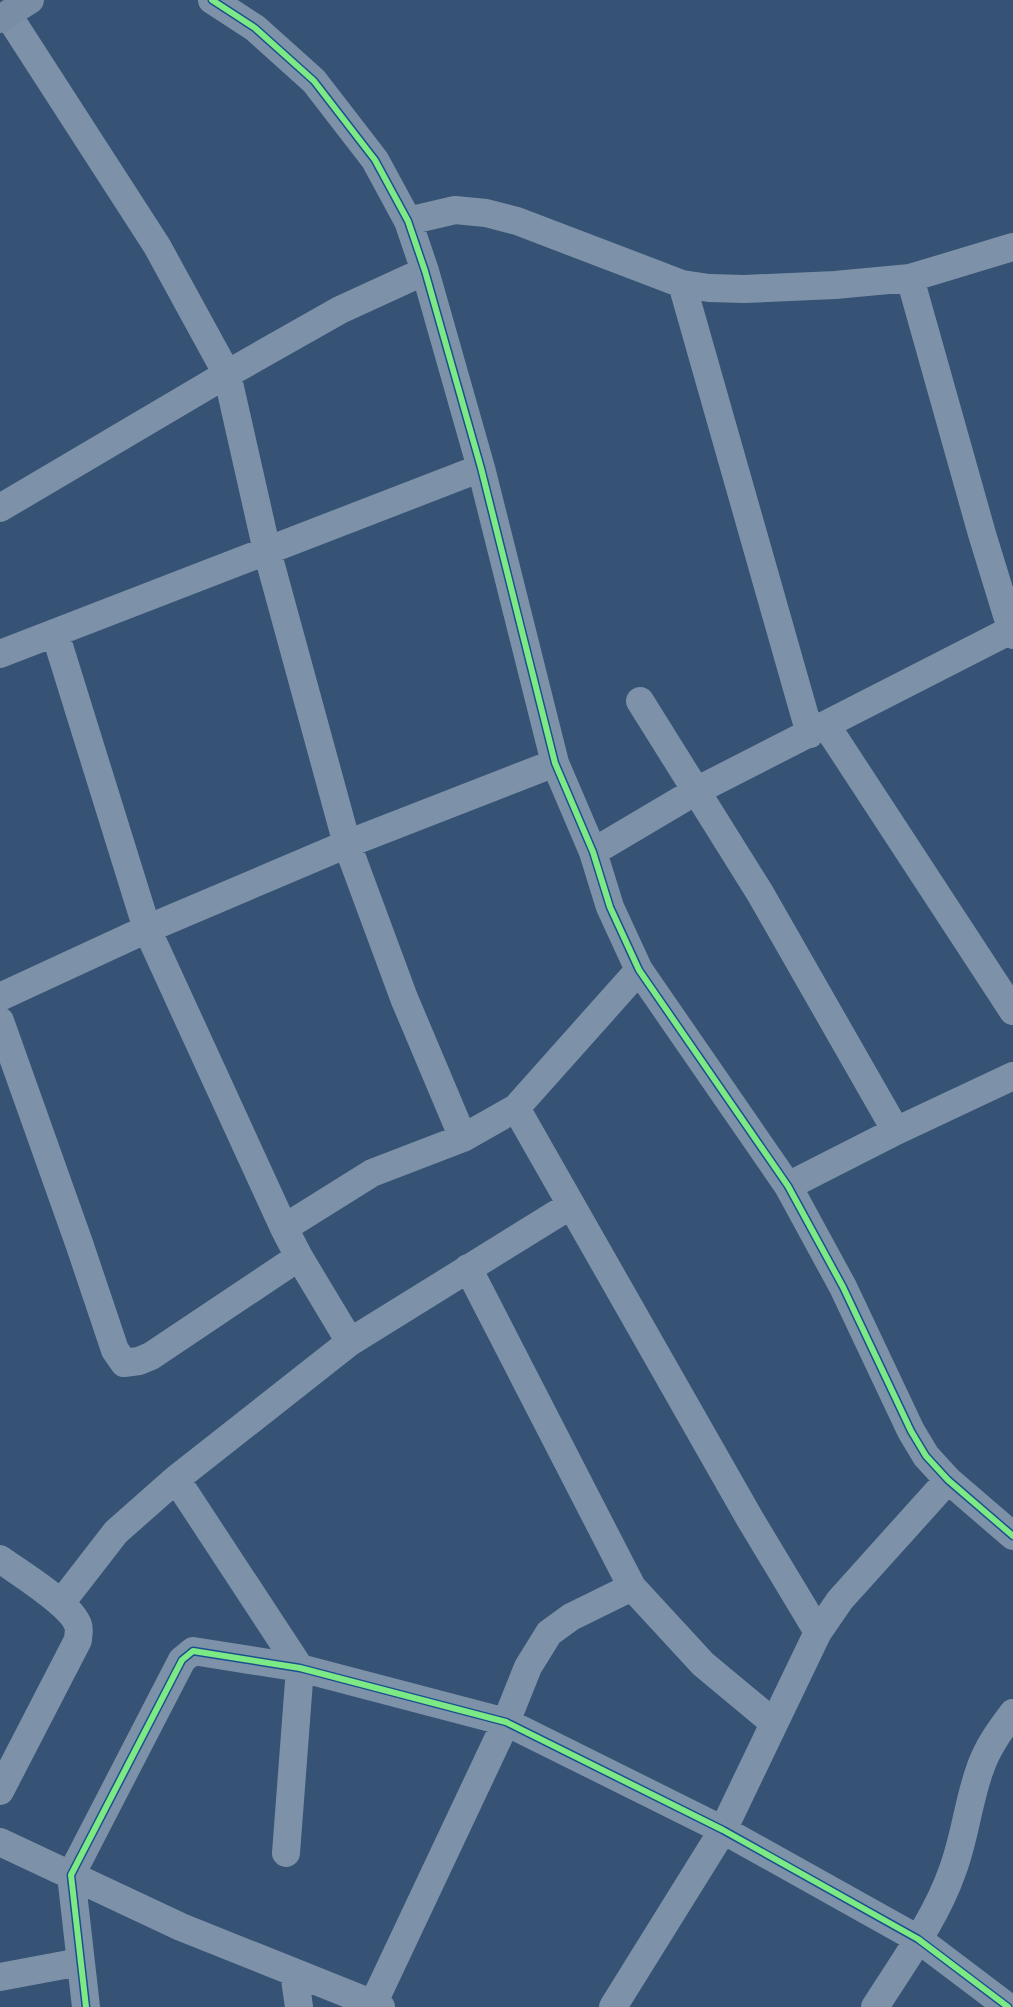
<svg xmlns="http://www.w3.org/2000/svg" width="1013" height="2007" viewBox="0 0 1013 2007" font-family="Rubik,sans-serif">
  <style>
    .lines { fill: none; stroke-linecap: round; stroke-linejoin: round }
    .street { stroke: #7d92a8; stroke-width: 28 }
    .secondary { stroke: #798da4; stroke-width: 28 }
    .cycleway-casing { stroke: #1b4f8f; stroke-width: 9 }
    .cycleway { stroke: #7ce984; stroke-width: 6 }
  </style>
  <rect width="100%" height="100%" fill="#365274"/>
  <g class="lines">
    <path class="street" d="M212,0l43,28 59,53 61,79 33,61 17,50 56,197 74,295 38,89 17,55 29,63 149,216 55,101 68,144 15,25 22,24 65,56
      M8,15l149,231 70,128 40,177 80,293 57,154 59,140
      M408,221l47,-11 31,3 31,8 165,63 27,4 35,1 91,-4 75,-7 103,-31
      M910,278l72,256 31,101
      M682,284l128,450
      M0,508l227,-134 113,-64 85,-39
      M55,633l92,296 137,299 15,29 51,85
      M0,654l481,-186
      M640,701l120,192 136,238
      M826,725l187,286
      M593,852l103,-61 315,-161
      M0,997l147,-68 200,-85 208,-81
      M0,1021l79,222 36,107 9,13 15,-2 12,-5 148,-99
      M516,1108l234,411 68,113
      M788,1186l108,-55 117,-55
      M284,1228l88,-55 91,-35 53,-30 123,-138
      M468,1268l164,319 71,77 71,59
      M176,1479l124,189 -14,185
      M0,1559c19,14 71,45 78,66 2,4 0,10 0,15l-78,151
      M61,1603l55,-71 60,-53 174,-137 221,-137
      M0,1842l181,85 200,80
      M294,1972l5,35
      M0,1977l80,-15
      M373,2004l133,-282 22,-55 21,-34 22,-16 61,-30
      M86,2007l-15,-132 111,-215 11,-9 107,17 206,54 217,108 195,109 90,68
      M613,2007l110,-177 95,-198 22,-32 108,-120
      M875,2007c27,-43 60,-87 77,-135 13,-34 16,-70 28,-103 7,-21 20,-39 33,-56"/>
    <path class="secondary" d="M0,19l30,-19"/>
    <g class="cycleway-casing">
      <path id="cycleway" d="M212,0l43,28 59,53 61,79 33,61 17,50 56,197 74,295 38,89 17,55 29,63 149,216 55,101 68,144 15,25 22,24 65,56
        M86,2007l-15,-132 111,-215 11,-9 107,17 206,54 217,108 195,109 90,68"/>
    </g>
    <use href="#cycleway" class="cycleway"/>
  </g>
</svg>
